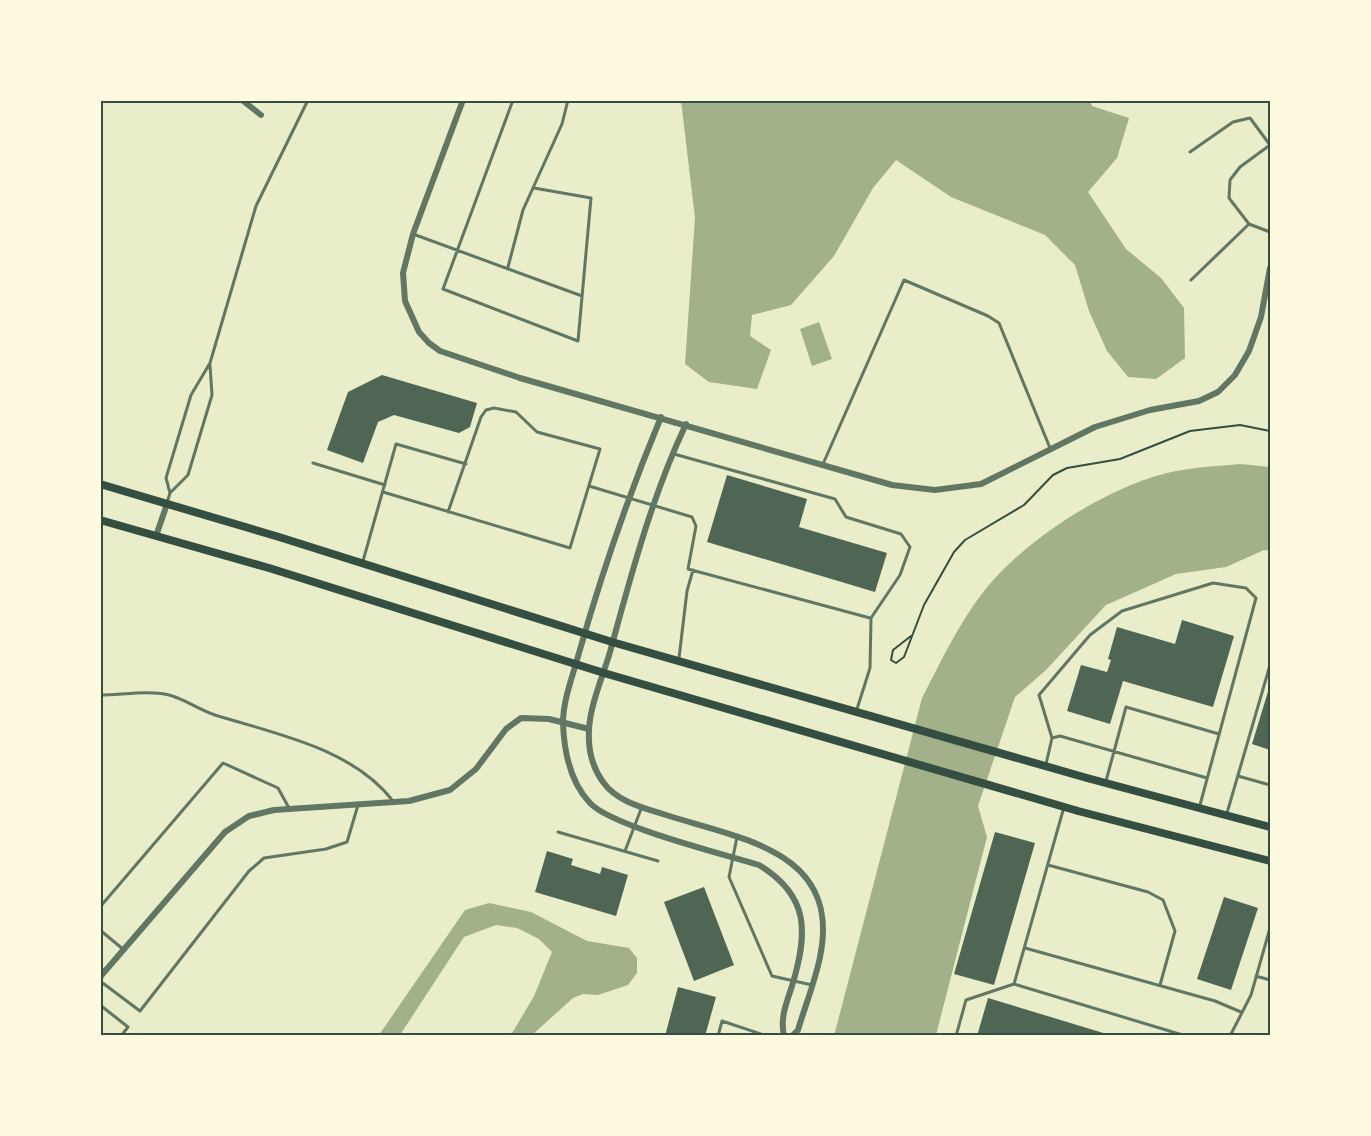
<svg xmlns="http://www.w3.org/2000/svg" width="1371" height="1136" viewBox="0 0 1371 1136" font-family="'Nunito Sans',sans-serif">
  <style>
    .water { fill: #a3b18a }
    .building { fill: #4f6655 }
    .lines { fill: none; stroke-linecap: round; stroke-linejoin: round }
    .path { stroke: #344e41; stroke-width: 2 }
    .service { stroke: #617663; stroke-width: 3 }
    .minor { stroke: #617663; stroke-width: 6 }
    .secondary { stroke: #344e41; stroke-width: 8 }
    .neatline { fill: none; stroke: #344e41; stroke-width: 2 }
  </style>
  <rect width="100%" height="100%" fill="#e9edc9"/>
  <path class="water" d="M1090,100l2,6 37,12 -12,40 -29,34 38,57 35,29 23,30 1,50 -29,21 -28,-2 -21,-26 -18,-40 -14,-46 -30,-30 -94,-38 -55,-37 -23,28 -39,68 -43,49 -39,10 -2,21 21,14 -14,39 -48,-7 -24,-18 10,-146 -14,-117z
    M819,322l13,37 -20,7 -12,-37z
    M1240,464l30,3v84l-6,-1 -38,17 -50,7 -70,31 -60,65 -31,27 -37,109 9,31 -51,198 -102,1 88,-338c19,-37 37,-75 62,-107 40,-51 128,-108 192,-120 21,-4 43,-5 64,-7z
    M489,903l42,9 56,29 42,7 8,10v15l-9,12 -30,10 -15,-1 -10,4 -41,37h-21l23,-39 18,-44 -13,-13 -22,-11 -21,-3 -32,12 -64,98h-21l86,-125z"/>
  <path class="building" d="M382,375l95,28 -7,24 -11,6 -65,-18 -16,7 -15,41 -36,-13 21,-58z
    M727,475l80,24 -8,28 88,26 -12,39 -168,-50z
    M1182,620l52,16 -21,71 -90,-26 -13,43 -43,-13 14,-46 26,7 4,-12 -3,-1 9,-32 58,17z
    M1270,685v65l-18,-6z
    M995,832l40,11 -41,142 -40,-11z
    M547,851l26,8 -2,6 29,9 2,-7 26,8 -12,41 -81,-24z
    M704,887l30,78 -40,16 -30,-79z
    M1224,897l34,11 -27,82 -34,-11z
    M678,987l38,10 -11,39h-40z
    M988,998l122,37v1h-133z"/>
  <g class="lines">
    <path class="path" d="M911,636l-18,14 -2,10 5,3 8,-6 20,-52 30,-53 11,-12 59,-35 29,-30 14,-7 53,-9 70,-28 50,-6 30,6"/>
    <path class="service" d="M513,100l-70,189 135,52 13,-143 -57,-10
      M1270,145l-30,22 -10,13 -1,18 20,26 21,8
      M1190,152l43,-30 17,-4 20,27
      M413,234l169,62
      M508,267l15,-57 39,-86 6,-24
      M1191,280l58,-56
      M674,454l161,45 11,18 55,17 9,13 -10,28 -29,43 -1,50 -13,41
      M313,463l72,22
      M823,464l81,-184 84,36 11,7 51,125
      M589,486l103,31 4,9 -8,43 182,49
      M383,492l187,56 30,-99 -63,-17 -21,-20 -22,-4 -8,2 -5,7 -33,95
      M170,493l-4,-15 25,-83 19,-32 46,-157 52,-106
      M167,503l3,-10 18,-18 24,-80 -2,-30
      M363,561l33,-117 70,20
      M679,658l8,-67 6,-21
      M100,695c21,0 49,-5 69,0 16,4 30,15 46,20 61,19 137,33 178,86
      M1052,738l8,-2 147,42
      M1046,764l6,-26 -13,-43 51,-60 32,-24 91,-28 33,5 10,10 -56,207
      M1238,776l32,9
      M1106,781l20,-74 93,27
      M1227,813l43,-148
      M558,832l100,29
      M737,837l-8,40 43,99 40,9
      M625,851l16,-42
      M1048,865l100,27 15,8 12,31 -15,54
      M100,907l123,-144 55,25 11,20
      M100,930l24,20
      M1025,948l190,53 26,11
      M1256,976l14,4
      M100,981l40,30 109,-140 15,-13 62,-9 21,-7 11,-37
      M1014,984l50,-177
      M100,1005l28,22 -7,9
      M718,1036l4,-15 45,15
      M956,1036l10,-36 48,-16 172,52
      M1230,1036l21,-41 19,-67"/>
    <path class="minor" d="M242,100l19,15
      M463,100l-50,134 -10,39 2,28 14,31 10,11 11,8 80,27 372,107 43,5 46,-6 114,-57 55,-17 49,-9 19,-9 17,-17 14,-24 12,-34 9,-49
      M661,417c-32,77 -59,155 -82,236 -6,22 -16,47 -16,70 1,28 7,59 27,80 21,23 133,51 169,62 51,31 49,68 33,121 -6,18 -12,32 -8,50
      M686,424c-34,72 -55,151 -76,228 -7,24 -20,53 -21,78 -1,18 3,37 14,52 14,20 41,26 63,33 75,24 176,36 154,142 -5,25 -15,49 -22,73l-6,6
      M156,536l11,-32
      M100,977l125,-145 24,-16 25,-6 135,-9 41,-11 26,-21 30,-40 15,-11 28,1 40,10"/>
    <path class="secondary" d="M100,484l179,53 333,105 475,136 183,49
      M100,520l169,48 335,105 474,138 192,50"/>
  </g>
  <rect width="1371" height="1136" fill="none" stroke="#fefae0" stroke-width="204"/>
  <rect x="102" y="102" width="1167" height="932" class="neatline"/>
</svg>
